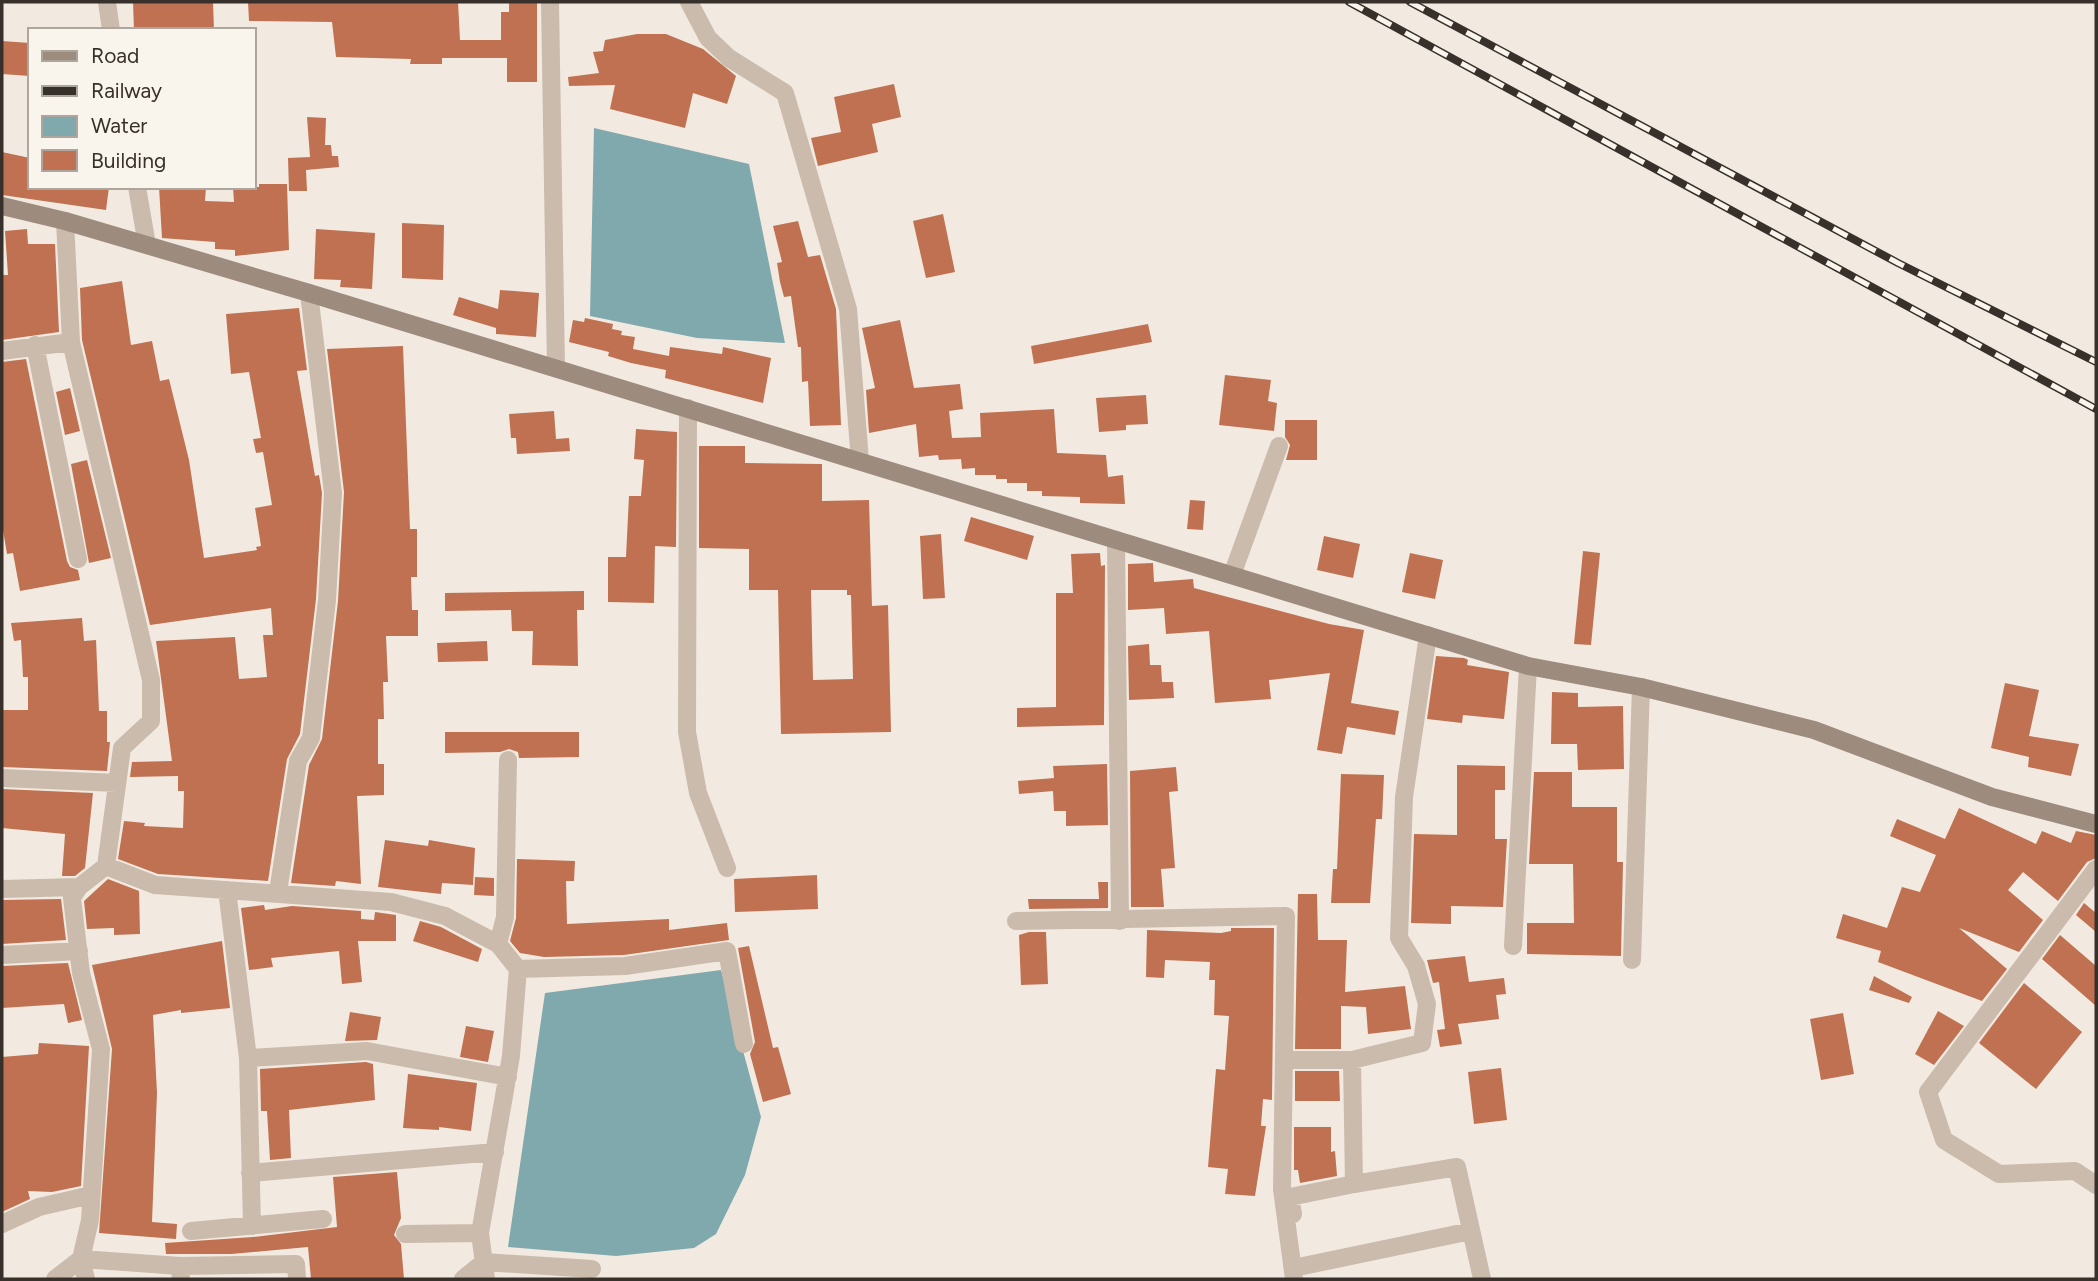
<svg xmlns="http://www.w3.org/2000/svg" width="2098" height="1281" viewBox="0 0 2098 1281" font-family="Figtree,sans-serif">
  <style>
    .water { fill: #80a9ad }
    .building { fill: #bf7151; fill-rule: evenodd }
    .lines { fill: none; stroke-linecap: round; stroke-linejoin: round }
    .minor { stroke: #cabbac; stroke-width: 18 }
    .tertiary { stroke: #cabbac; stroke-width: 18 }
    .secondary { stroke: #9d8b7e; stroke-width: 18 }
    .rail-casing { stroke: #38302b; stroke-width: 8 }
    .rail { stroke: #f9f4ec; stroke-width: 5; stroke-dasharray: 16; stroke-linecap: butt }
  </style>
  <rect width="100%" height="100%" fill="#f2eae0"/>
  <path class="water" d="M594,128l155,36 36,179 -88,-5 -107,-22z
    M721,970l40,147 -16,58 -29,59 -22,14 -78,8 -108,-9 37,-254z"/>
  <path class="building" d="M133,2h80l1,28h-80z
    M248,2h210l2,38h41v-28h8v-10h28v80h-30v-24h-65v6h-32l1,-5 -75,-2 -4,-35 -83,-1z
    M637,34h29l37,15 33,27 -9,28 -34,-11 -8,35 -75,-19 5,-24 -46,1 -1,-9 31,-4 -6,-21 10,-1 2,-11z
    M2,41l28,2v33l-28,-2z
    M894,84l7,33 -29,7 6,28 -60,14 -7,-28 30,-6 -7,-35z
    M307,117l19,1 -1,27h6l1,11h6l1,11 -33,3 1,21h-18l-1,-33 22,-1z
    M2,152l28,6v29h79l-3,23 -104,-15z
    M259,184h28l2,66 -54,6v-6l-20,-1v-7l-53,-4 -3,-51h47l-1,14 29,1 -1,-15h26z
    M943,214l12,58 -29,6 -13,-57z
    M798,221l10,36 12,-2 16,54 5,116 -31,1 -2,-45 -6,1 -1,-35h-3l-7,-51 -7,1 -4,-15 -3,-19 5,-1 -9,-36z
    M402,223l42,2 -1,55 -41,-2z
    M27,229l1,15h27l4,88 -57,8v-65h6l-3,-44z
    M316,229l59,4 -3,56 -32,-2 1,-7 -27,-1z
    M122,281l9,64 21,-4 8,40 9,-2 20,81 15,98 53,-8 -1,-3 5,-1 -6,-38 17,-3 -9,-53 -7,1 -3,-14 8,-1 -12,-66 -18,2 -5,-60 73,-6 8,62 -10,1 18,105 4,-1 3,18 -6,106 -16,135 -13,25 -19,122 -110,-7 -40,-15 6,-38 21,2 -1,3 39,2 1,-37h-6v-15l-48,1 2,-15 40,-1 -16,-120 79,-4 4,42 28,-2 -4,-42h10l-2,-27 -121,17 -68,-285 -2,-52z
    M500,290l39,3 -3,44 -40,-3v-6l-43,-13 6,-18 39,12z
    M585,318l28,6 -1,5 10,2 -1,4 14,2 -2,12 36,7 1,-9 52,7 1,-7 48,11 -8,45 -98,-25 1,-8 -35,-7 -23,-7 1,-4 -40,-10 4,-22 11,2z
    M900,320l14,68 46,-4 3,25 -14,2 3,27 29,-1 -1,-24 74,-4 3,44 49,2 2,22 15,-2 2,29 -45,-1v-6l-38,-1v-5h-15v-8h-20v-4h-11v-4h-21v-7l-13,1 -1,-10 -22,1 -1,-5 -19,2 -3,-33 -47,9 -3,-43 9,-2 -13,-60z
    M1148,324l4,18 -118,22 -3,-18z
    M403,346l7,183h7v48h-6l1,33h6v26h-32l2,46h-5l1,37h-6v45h6v31l-27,1 4,88 -25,-3 -1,5 -44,-3 18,-118 13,-26 16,-138 6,-109 -17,-143z
    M26,359l41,202 3,6 8,3 2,10 -60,11 -7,-38 -6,1 -5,-30v-162z
    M1225,375l46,5 -3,21 9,2 -3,28 -55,-6z
    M70,388l10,43 -15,4 -9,-43z
    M1146,395l2,29 -22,1v5l-27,2 -3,-34z
    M554,411l2,28 13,-1 1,13 -53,3 -1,-16h-5l-2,-24z
    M1285,420h32v40h-31l4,-15 -5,-8z
    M636,429l41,3 -1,115 -21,-1 -1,57 -46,-1v-45h18l3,-61h12l3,-36 -10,-1z
    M699,446h46v17l77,1v37l47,-1 3,106 16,-1 3,127 -110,2 -3,-144h-29v-41l-50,-1zM811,590h36v5h4l2,84 -40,1z
    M87,460l24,98 -22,5 -18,-99z
    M1190,500l15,1 -2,29 -16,-1z
    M971,517l63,19 -7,24 -63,-19z
    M941,534l4,64 -22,1 -3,-63z
    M1324,536l36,8 -7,34 -36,-8z
    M1583,551l17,2 -9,92 -17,-1z
    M1100,553l1,13 4,-1 -1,160 -87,2v-19l39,-1v-114h17l-2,-39z
    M1410,553l33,7 -8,39 -33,-7z
    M1153,563l1,19 39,-3 1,9 135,36 35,6 -13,73 48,8 -4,24 -48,-8 -5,27 -25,-4 13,-77 -61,7 2,19 -56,4 -6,-72 -43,3 -2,-26 -36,2v-46z
    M584,591v19h-7l1,56 -46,-1 1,-34h-21l-1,-21 -66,1v-18z
    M82,618l2,23 12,-1 3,71h8v31h3l-3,29 -105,-4v-57h26v-33h-5l-2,-37 -7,1 -3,-18z
    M487,641l1,20 -50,1 -1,-19z
    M1149,644l1,21h11l1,17h11l1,16 -45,2 -1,-54z
    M1436,656l28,2 4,2 -1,5 42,7 -5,47 -41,-4 -1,8 -35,-4z
    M2005,683l34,7 -10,46 50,8 -8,32 -43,-9 1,-10 -38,-9z
    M1552,692l26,1v14l45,-1 1,63 -46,1 -1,-26h-26z
    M445,732h134v25l-60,1 -1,-6 -9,-3 -9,3 -55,1z
    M1107,764l1,61 -42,1v-15h-12l-1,-20 -34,3 -1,-13 36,-3 -1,-12z
    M1457,765l48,1v24h-10v49h12l-4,68 -52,-1v18l-40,-1 3,-89 43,1z
    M1176,767l2,24 -9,1 6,76 -14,1 3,38h-33l-1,-136z
    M1534,772h38v35h45v55h6l-2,94 -94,-2v-31h47l-1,-59h-44z
    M1341,774l43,1 -2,44h-6l-6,84h-39l2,-34h4z
    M2,789l91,4 -8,75 -10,8h-13l3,-42 -63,-6z
    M1959,808l77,36 6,-13 29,12 5,-12 20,4v23l-9,4 -29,39 -35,-29 -15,18 35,30 -24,32 -60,-24 48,41 -25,32 -104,-39 3,-11 -45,-13 7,-24 44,14 15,-41 18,5 16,-37 -46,-19 7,-17 48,20z
    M385,840l43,6 1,-6 46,8 -2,37 -31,-2 -1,11 -63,-7z
    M517,859l58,2 -1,20h-8l1,43 102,-5v11l58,-7 2,17 -105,15 -80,2 -24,-4 -10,-12 6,-23z
    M817,875l1,34 -83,3 -1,-33z
    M475,877l19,1v18l-20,-1z
    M108,879l31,12 1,43 -26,1v-7l-27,1 -3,-28z
    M1098,882h10v26l-79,1 -1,-10h71z
    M1298,894h19l1,46h29l-2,52 60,-6 6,43 -43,5 -2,-27 -25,-1v43h-46z
    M61,899l5,41 -64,4v-44z
    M2084,903l12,10v19l-20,-17z
    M264,905l1,5 27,-4 69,5v8l13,1 1,-8 21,3v26h-38l4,41 -20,2 -3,-33 -68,7 2,9 -24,3 -8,-62z
    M420,921l21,6 41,22 -4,13 -65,-21z
    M1231,928h43l-2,172 -9,-1 -2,27h5l-11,70 -30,-2 3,-25 -20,-2 8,-98 9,1 4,-54 -15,-1 1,-35h-6l1,-18 -45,-2 -1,18 -18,-1 1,-47 74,3 10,-2z
    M1029,932h17l2,52 -27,1 -2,-50z
    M2060,935l36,31v40l-54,-47z
    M222,941l8,67 -49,5v-3l-28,5 4,78 -5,129 25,2 -1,15 -77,-6 13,-184 -20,-84z
    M749,946l24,102 5,-1 13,47 -28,8 -13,-48 5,-12 -17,-94z
    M1465,956l4,26 35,-4 2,16 -10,1 3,24 -41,5 4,20 -22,3 -3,-17 8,-1 -6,-47 -6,1 -6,-23z
    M68,963l14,57 -14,3 -4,-19 -62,4v-42z
    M1874,976l38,21 -3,6 -40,-13z
    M2024,983l58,49 -46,57 -57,-46z
    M1938,1011l26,15 -30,39 -19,-11z
    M350,1012l31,5 -4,23 -32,1z
    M1843,1013l11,61 -33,6 -11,-61z
    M466,1026l28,5 -6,31 -28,-5z
    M39,1043l50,3 -8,140 -29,6 -24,-1 2,8 -28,13v-155l36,-3z
    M366,1062l7,2 2,36 -86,10 2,48 -21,2 -3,-49h-6l-1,-42z
    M1501,1068l6,52 -33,4 -6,-52z
    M1295,1071h44l1,30h-45z
    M408,1074l69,9 -6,48 -32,-4v3l-36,-2z
    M1294,1127h37v25l4,-1 2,25 -37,7 -2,-13h-4z
    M397,1172l4,46 -7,17 7,9 3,35h-93l-3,-32 -77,7h-65l-1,-11 88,-6 84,-10 -4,-50z"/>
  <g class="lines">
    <path class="minor" d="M550,2l6,366
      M689,2l19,36 21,20 56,35 63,216 12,152
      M35,345l43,214
      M2,351l69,-9
      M688,408l-1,324 11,61 29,75
      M1116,540l4,381
      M1232,575l47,-129
      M2,778l115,5
      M106,866l49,19 236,17 54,14 53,28 20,25 -7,87 -31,177 6,46
      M2096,869l-168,223 16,48 55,34 76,-3 21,14
      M2,889l77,-2
      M227,890l21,168 4,168
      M278,892l20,-131 13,-23 16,-138 6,-107 -24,-200
      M1016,921l270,-5 -4,273 12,90
      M498,944l7,-27 3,-157
      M1513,946l15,-280
      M2,955l77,-4
      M1632,960l9,-273
      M518,969l107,-3 102,-15 17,93
      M248,1058l119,-7 141,26
      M1284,1060h68l70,-17 5,-39 -11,-38 -17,-28 5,-141 24,-162
      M250,1173l245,-21
      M1354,1184l103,-17 25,112
      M1293,1214l-3,-17 64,-13 -2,-124
      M2,1224l37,-17 52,-12
      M191,1231l132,-12
      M405,1234l75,-1
      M180,1266l116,-2 1,15
      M1303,1266l168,-35
      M55,1279l26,-20 9,-39 11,-171 -20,-76 -9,-75 7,-11 27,-21 16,-118 29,-27v-41l-80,-338 -6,-121
      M86,1279l-5,-20 99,7 1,13
      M463,1279l21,-17 108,7"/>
    <path class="tertiary" d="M107,2l4,28
      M137,187l10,58"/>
    <path class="secondary" d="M2,206l63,15 244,72 1219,373 113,21 173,43 178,67 104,27"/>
    <g class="rail-casing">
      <path id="rail" d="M1349,2l747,407
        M1410,2l488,261 198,99"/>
    </g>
    <use href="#rail" class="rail"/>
  </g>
  <rect width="2098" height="1281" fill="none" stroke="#38302b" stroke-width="7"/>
  <rect x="28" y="28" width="228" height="161" fill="#f9f4ec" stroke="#aca69f" stroke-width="2"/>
  <rect x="42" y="51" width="35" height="10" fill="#9d8b7e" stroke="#aca69f" stroke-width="2"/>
  <text x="91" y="63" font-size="21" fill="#38302b">Road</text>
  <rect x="42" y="86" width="35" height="10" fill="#38302b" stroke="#aca69f" stroke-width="2"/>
  <text x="91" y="98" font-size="21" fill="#38302b">Railway</text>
  <rect x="42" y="116" width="35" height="21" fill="#80a9ad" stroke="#aca69f" stroke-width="2"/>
  <text x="91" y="133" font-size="21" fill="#38302b">Water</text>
  <rect x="42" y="150" width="35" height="21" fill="#bf7151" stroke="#aca69f" stroke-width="2"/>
  <text x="91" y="168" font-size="21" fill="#38302b">Building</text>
</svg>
